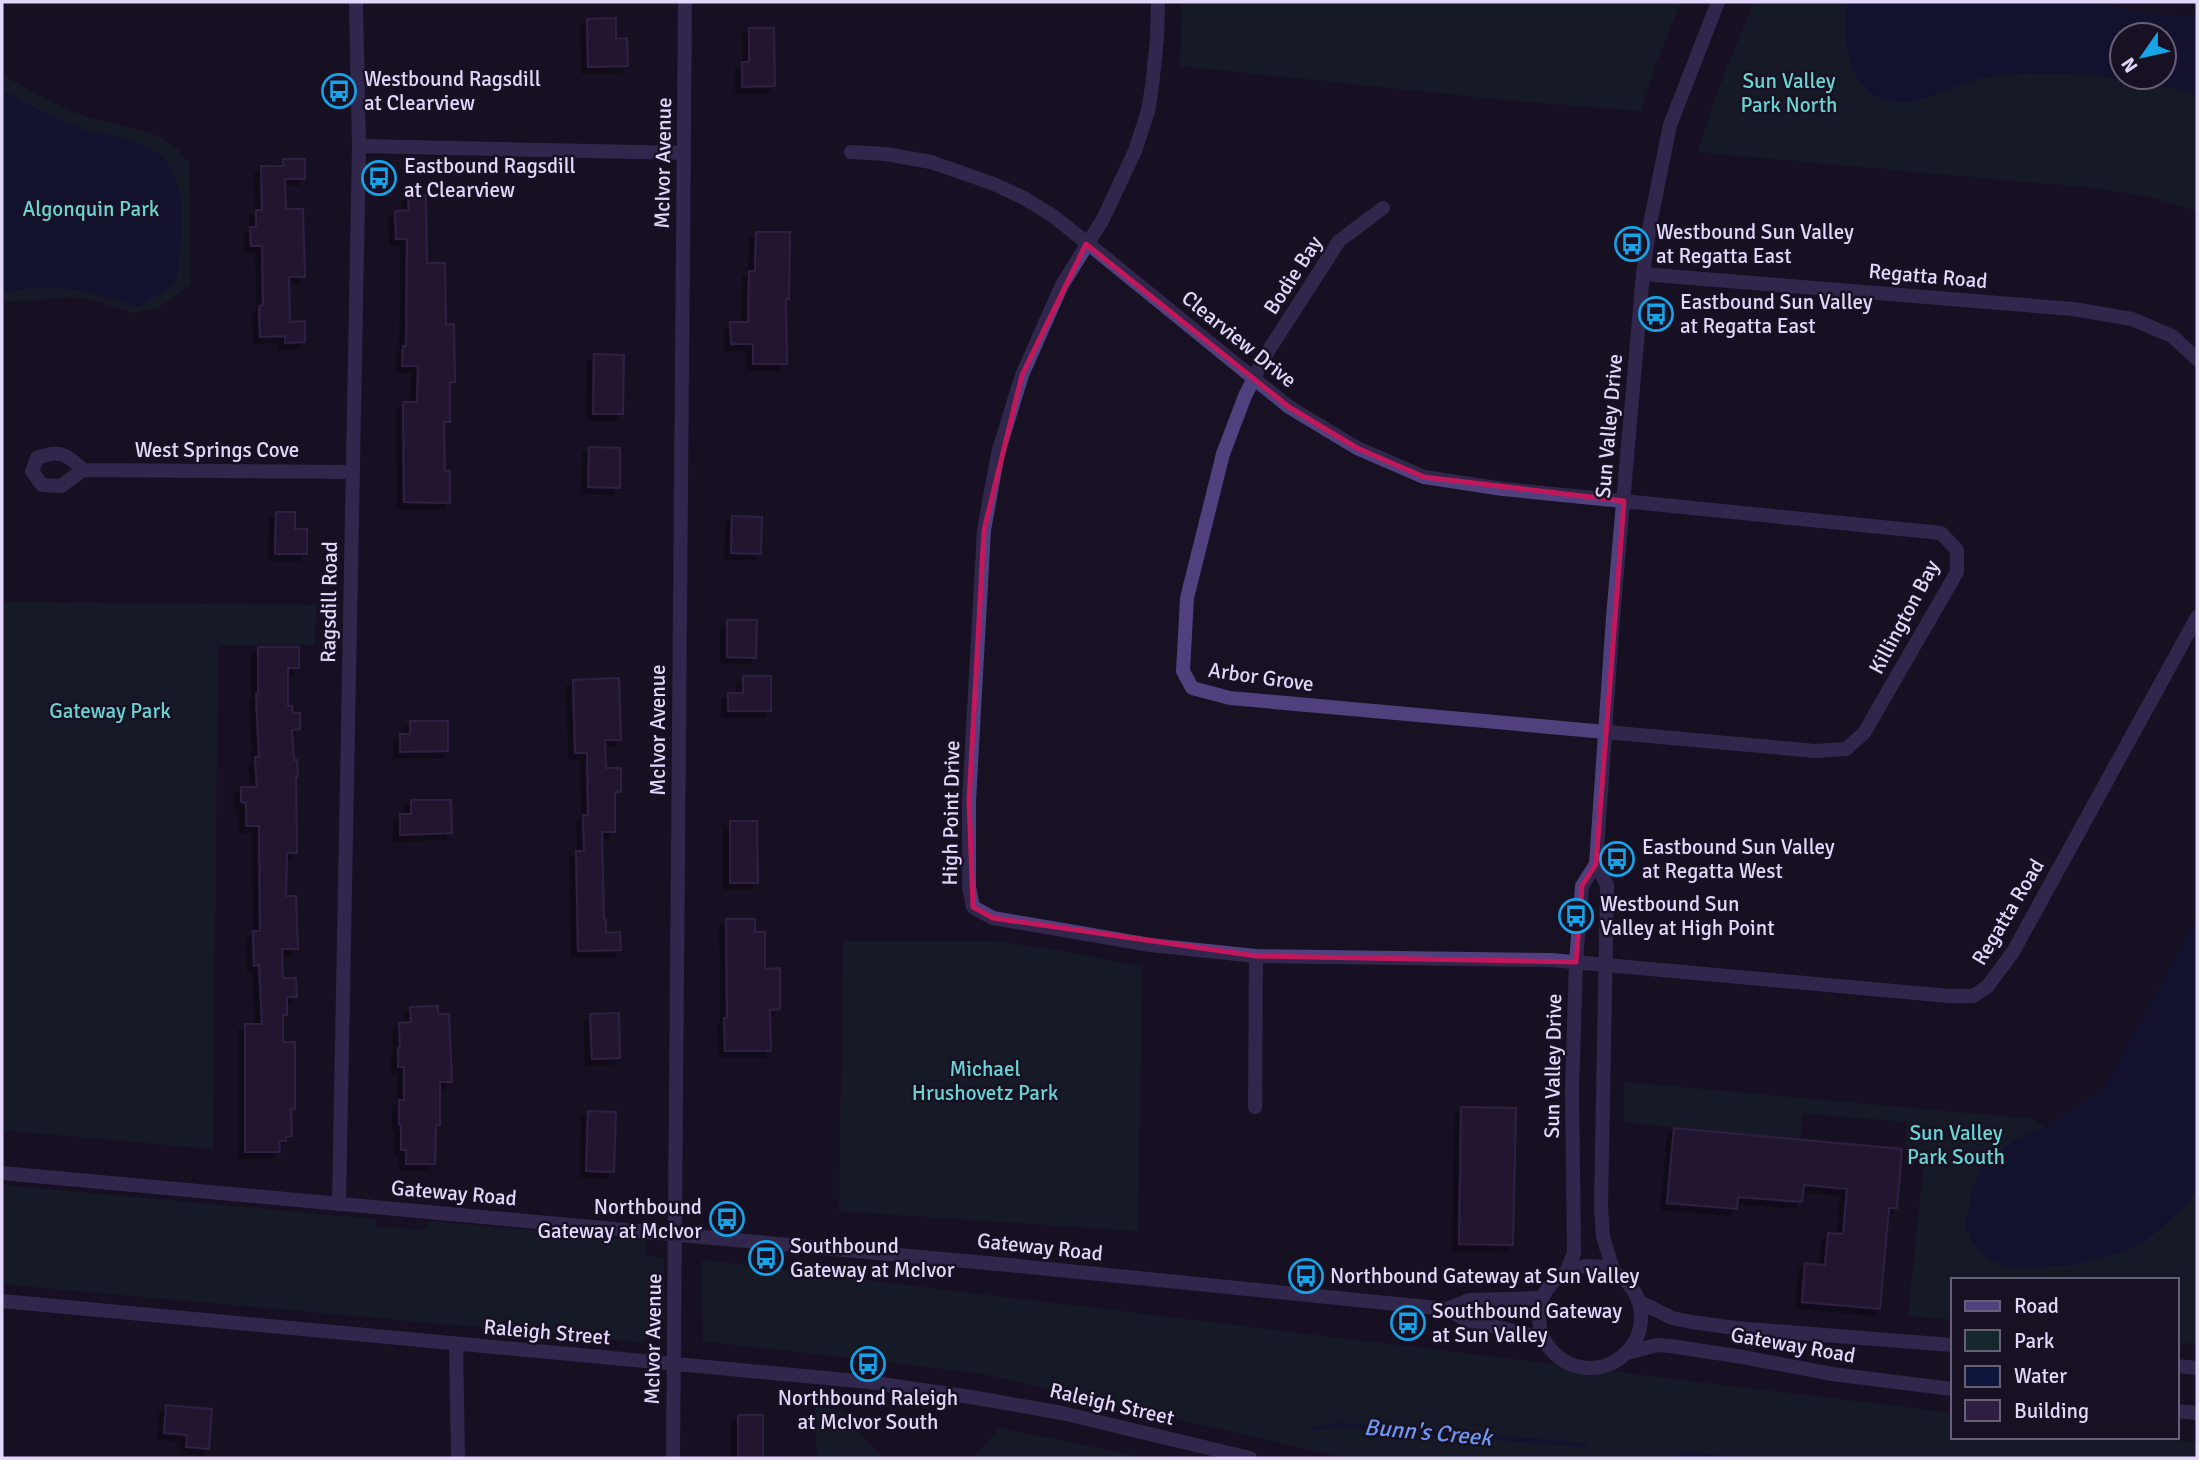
<svg xmlns="http://www.w3.org/2000/svg" width="2199" height="1460" viewBox="0 0 2199 1460" font-family="Signika,sans-serif">
  <style>
    .green { fill: #14272c }
    .water { fill: #0f153d; fill-rule: evenodd }
    .lines { fill: none; stroke-linecap: round; stroke-linejoin: round }
    .stream { stroke: #0f153d; stroke-width: 5 }
    .building { fill: #2d1e42; stroke: #4b326c; stroke-width: 2; filter: url(#shadow) }
    .minor { stroke: #50407d; stroke-width: 14 }
    .tertiary { stroke: #50407d; stroke-width: 14 }
    .marked { fill: none; stroke: #c2185b; stroke-width: 5; stroke-linejoin: round }
    .labels { text-anchor: middle; stroke-width: 5; stroke-linejoin: round; paint-order: stroke }
    .poi-label { font-size: 21px; fill: #e3d6fb; stroke: #181023; text-anchor: start }
    .park-label { font-size: 21px; fill: #69d4d2; stroke: #181023 }
    .street-label { font-size: 21px; fill: #e3d6fb; stroke: #181023 }
    .water-label { font-size: 23px; font-style: italic; fill: #6e97f1; stroke: #181023 }
  </style>
  <defs>
    <filter id="shadow"><feDropShadow dx="-6" dy="6" stdDeviation="0" flood-color="#0009"/></filter>
  </defs>
  <rect width="100%" height="100%" fill="#181023"/>
  <path class="green" d="M1182,2h499l-25,61 -15,48 -114,-9 -347,-36z
    M1754,2h94l-3,18 28,74c37,20 71,-6 107,-15 10,-3 21,-3 32,-4 52,-5 136,3 185,21v115l-47,-14 -54,-9 -398,-36 17,-54z
    M2,75c25,13 50,29 77,39 36,14 88,13 110,49l2,122 -33,23 -24,5 -52,-16 -80,5z
    M2,602l314,3 -1,40h-97l-5,504 -211,-19z
    M843,941h150l76,11 73,15 -4,264 -299,-20z
    M1624,1082l410,37 10,8 -28,13 -28,18 196,49 13,-17v154l-21,-2v-62h-224v40l-44,-4 17,-163 -20,-3 2,-28 -104,-9 -3,27 -176,-18z
    M2,1185l374,34 1,8 50,3 1,-9 219,20 -2,13 19,5v60l-7,15 -16,8 -639,-58z
    M702,1260l1250,153v24h198l47,6v15h-852l-366,-85 -276,-32z
    M815,1406l40,8 6,21 22,23h-66z
    M1000,1428l145,30h-173z"/>
  <path class="water" d="M1848,2h240l65,12 44,1v81c-52,-19 -162,-30 -216,-18 -32,8 -64,32 -98,21 -38,-13 -40,-65 -35,-97zM2122,35h42v42h-42z
    M2,90c26,14 54,29 82,39 23,7 57,9 76,26 31,28 20,91 16,128l-38,24c-50,-16 -84,-27 -136,-13z
    M2197,916v274l-13,17 -40,36 -20,9 -49,13 -50,3 -19,-1 -17,-7 -14,-15 -10,-19 7,-36 15,-32 29,-18 28,-13 60,-38z"/>
  <g class="lines">
    <path class="stream" d="M1313,1428l25,-3 246,20
      M1681,1454l42,4"/>
  </g>
  <path class="building" d="M616,18v21l11,-1 1,28 -40,1 -1,-48z
    M749,28h25l1,58 -33,1v-25h7z
    M283,159h22v20h-20l1,30h17l2,68h-16l1,45 15,-1v21l-20,1v-7l-25,1 -1,-31 4,-1 -1,-59h-11l-1,-19h6v-17h6l-1,-44h22z
    M408,195h18l1,68h18l1,62 8,-1 1,58h-5v40h-6l1,49h5v32l-46,-1 -1,-100h14l1,-36h-16l1,-20h3l1,-107h-11l-1,-28 14,-1z
    M756,232h34l-1,67h-3l1,65h-34v-20h-22l-1,-22h18l1,-51h6z
    M594,354l30,1 -1,59h-30z
    M589,447l31,1v40l-32,-1z
    M276,512h19v17h12v25h-32z
    M732,516l30,1 -1,37 -30,-1z
    M727,620h30l-1,38 -29,-1z
    M258,647h41v21h-11v38h4l1,7h7v16l-8,1 2,30h3l1,16 -2,1 1,76h-10l-1,43h10l2,53h-16l1,29h13l1,19h-10v18h-4v27h12v67h-4l1,27 -6,1v4h-7l1,11h-35v-128h17l-3,-59 -5,1 -1,-35h7l-1,-105h-13v-23l-5,-1v-15h16l-2,-30h4l-3,-63h2z
    M743,676h28v35h-43v-18h15z
    M619,678l2,62h-16l1,28h15v24h-6v40h-13l2,88h2v13l14,-1 1,18 -43,1 -2,-100h8l-1,-36h5l-1,-62h-12l-2,-73z
    M410,721h38v30l-48,1v-18h10z
    M411,800h40l1,33 -52,2v-21h11z
    M730,821h27l1,62h-28z
    M726,919h29v13h10v37l15,-1v41l-10,1 1,41h-46l-1,-33h3z
    M438,1006v8h11l3,68h-12v43h-4l-1,39h-29v-14h-5v-25h-2v-25h5v-33h-6v-19l2,-1 -1,-24 12,-1 -1,-15z
    M619,1013l1,45 -28,1 -2,-45z
    M1461,1107l55,1 -3,137 -54,-1z
    M588,1111l28,1 -2,60 -28,-1z
    M1674,1128l228,21 -5,59h-8l-9,101 -78,-7 3,-39 20,2 3,-32 15,1 4,-45 -43,-4 -2,17 -64,-5 -1,12 -70,-6z
    M166,1405l46,4 -3,40 -23,-2 1,-12 -23,-2z
    M738,1415h25v43h-25z"/>
  <g class="lines">
    <path class="minor" d="M1158,2l-1,37 -5,47 -4,25 -13,40 -32,68 -41,66 -40,90 -24,78 -14,77 -15,271v86l4,20 20,11 157,27 106,11 295,4 398,36h24l14,-9 26,-35 184,-335
      M359,146l325,7
      M851,152l35,2 45,8 63,22 30,14 29,18 49,39 187,152 68,41 67,29 79,12 438,44 16,17v22l-93,161 -18,16 -31,2 -585,-53 -38,-10 -9,-17 4,-73 36,-144 22,-58 20,-40 74,-115 44,-33
      M1643,274l430,35 59,10 40,17 25,23
      M83,470l-22,16 -19,-1 -10,-14 5,-13c22,-9 30,-4 46,12l269,2
      M1255,1107l1,-151
      M456,1345l2,113"/>
    <path class="tertiary" d="M1596,864l11,21 -6,321 2,31 11,35
      M2,1173l1007,92 438,44 19,11 77,18
      M339,1204l20,-1058 -3,-144
      M1539 1317a51 51 0 1 1 102 0a51 51 0 1 1-102 0Z
      M1566,1272l8,-19 -2,-164 4,-127 6,-76 14,-22 17,-247 30,-343 7,-50 20,-99 48,-123
      M2,1301l866,81 109,16 85,15 188,45
      M1638,1301l34,17 20,4 43,6 217,17
      M1447,1309l22,-9 73,-2
      M1627,1353l30,-8 13,1 73,11 89,17 120,15
      M2176,1366l21,2
      M2176,1411l21,2
      M673,1458l12,-1456"/>
  </g>
  <path d="M0 0H2199V1460H0ZM1086,244l203,163 68,41 67,29 200,24 -28,363 -14,22 -6,76 -320,-6 -263,-38 -20,-11 -4,-106 15,-271 38,-155z" fill="#181023" fill-opacity=".55" fill-rule="evenodd"/>
  <path class="marked" d="M1086,244l203,163 68,41 67,29 200,24 -28,363 -14,22 -6,76 -320,-6 -263,-38 -20,-11 -4,-106 15,-271 38,-155z"/>
  <defs>
    <g id="bus-ring" transform="scale(1.75)"><circle r="9.5" fill="#181023" stroke="#16a3e7" stroke-width="1.5"/><path d="M-5-6H5V4H4V6H2V4H-2V6H-4V4H-5ZM-3.5-4V0h7V-4ZM-3.5 1.2v1.5H-2V1.2ZM2 1.2v1.5H3.5V1.2Z" fill="#16a3e7"/></g>
  </defs>
  <g fill-rule="evenodd">
    <use href="#bus-ring" x="339" y="91"/>
    <use href="#bus-ring" x="379" y="178"/>
    <use href="#bus-ring" x="1632" y="244"/>
    <use href="#bus-ring" x="1656" y="314"/>
    <use href="#bus-ring" x="1617" y="859"/>
    <use href="#bus-ring" x="1576" y="916"/>
    <use href="#bus-ring" x="727" y="1219"/>
    <use href="#bus-ring" x="766" y="1258"/>
    <use href="#bus-ring" x="1306" y="1276"/>
    <use href="#bus-ring" x="1408" y="1323"/>
    <use href="#bus-ring" x="868" y="1364"/>
  </g>
  <g class="labels">
    <g class="poi-label">
      <text x="364" y="86">Westbound Ragsdill<tspan x="364" dy="24">at Clearview</tspan></text>
      <text x="404" y="173">Eastbound Ragsdill<tspan x="404" dy="24">at Clearview</tspan></text>
      <text x="1656" y="239">Westbound Sun Valley<tspan x="1656" dy="24">at Regatta East</tspan></text>
      <text x="1680" y="309">Eastbound Sun Valley<tspan x="1680" dy="24">at Regatta East</tspan></text>
      <text x="1642" y="854">Eastbound Sun Valley<tspan x="1642" dy="24">at Regatta West</tspan></text>
      <text x="1600" y="911">Westbound Sun<tspan x="1600" dy="24">Valley at High Point</tspan></text>
      <text x="702" y="1214" text-anchor="end">Northbound<tspan x="702" dy="24">Gateway at McIvor</tspan></text>
      <text x="790" y="1253">Southbound<tspan x="790" dy="24">Gateway at McIvor</tspan></text>
      <text x="1330" y="1283">Northbound Gateway at Sun Valley</text>
      <text x="1432" y="1318">Southbound Gateway<tspan x="1432" dy="24">at Sun Valley</tspan></text>
      <text x="868" y="1405" text-anchor="middle">Northbound Raleigh<tspan x="868" dy="24">at McIvor South</tspan></text>
    </g>
    <g class="park-label">
      <text x="1789" y="88">Sun Valley<tspan x="1789" dy="24">Park North</tspan></text>
      <text x="91" y="216">Algonquin Park</text>
      <text x="110" y="718">Gateway Park</text>
      <text x="985" y="1076">Michael<tspan x="985" dy="24">Hrushovetz Park</tspan></text>
      <text x="1956" y="1140">Sun Valley<tspan x="1956" dy="24">Park South</tspan></text>
    </g>
    <g class="street-label">
      <text transform="translate(663 163) rotate(-89)" y="7">McIvor Avenue</text>
      <text transform="translate(1293 275) rotate(-57)" y="7">Bodie Bay</text>
      <text transform="translate(1928 276) rotate(5)" y="7">Regatta Road</text>
      <text transform="translate(1239 339) rotate(39)" y="7">Clearview Drive</text>
      <text transform="translate(1609 426) rotate(-85)" y="7">Sun Valley Drive</text>
      <text x="217" y="457">West Springs Cove</text>
      <text transform="translate(329 602) rotate(-89)" y="7">Ragsdill Road</text>
      <text transform="translate(1904 617) rotate(-62)" y="7">Killington Bay</text>
      <text transform="translate(1261 677) rotate(8)" y="7">Arbor Grove</text>
      <text transform="translate(658 730) rotate(-90)" y="7">McIvor Avenue</text>
      <text transform="translate(951 813) rotate(-89)" y="7">High Point Drive</text>
      <text transform="translate(2008 912) rotate(-59)" y="7">Regatta Road</text>
      <text transform="translate(1553 1066) rotate(-89)" y="7">Sun Valley Drive</text>
      <text transform="translate(454 1193) rotate(5)" y="7">Gateway Road</text>
      <text transform="translate(1040 1247) rotate(6)" y="7">Gateway Road</text>
      <text transform="translate(547 1332) rotate(5)" y="7">Raleigh Street</text>
      <text transform="translate(653 1339) rotate(-89)" y="7">McIvor Avenue</text>
      <text transform="translate(1793 1345) rotate(10)" y="7">Gateway Road</text>
      <text transform="translate(1112 1404) rotate(13)" y="7">Raleigh Street</text>
    </g>
    <g class="water-label">
      <text transform="translate(1428 1432) rotate(5)" y="8">Bunn's Creek</text>
    </g>
  </g>
  <rect width="2199" height="1460" fill="none" stroke="#e3d6fb" stroke-width="7"/>
  <rect x="1951" y="1278" width="228" height="161" fill="#181023" stroke="#695f79" stroke-width="2"/>
  <rect x="1965" y="1301" width="35" height="10" fill="#50407d" stroke="#695f79" stroke-width="2"/>
  <text x="2014" y="1313" font-size="21" fill="#e3d6fb">Road</text>
  <rect x="1965" y="1330" width="35" height="21" fill="#14272c" stroke="#695f79" stroke-width="2"/>
  <text x="2014" y="1348" font-size="21" fill="#e3d6fb">Park</text>
  <rect x="1965" y="1366" width="35" height="21" fill="#0f153d" stroke="#695f79" stroke-width="2"/>
  <text x="2014" y="1383" font-size="21" fill="#e3d6fb">Water</text>
  <rect x="1965" y="1400" width="35" height="21" fill="#2d1e42" stroke="#695f79" stroke-width="2"/>
  <text x="2014" y="1418" font-size="21" fill="#e3d6fb">Building</text>
  <g transform="translate(2143 56) rotate(236)"><circle r="33" fill="#181023" stroke="#695f79" stroke-width="2"/>
  <path d="M0-5L12 26L0 18L-12 26Z" fill="#16a3e7"/>
  <text y="-10" font-size="19" font-weight="bold" text-anchor="middle" fill="#e3d6fb">N</text>
  </g>
</svg>
